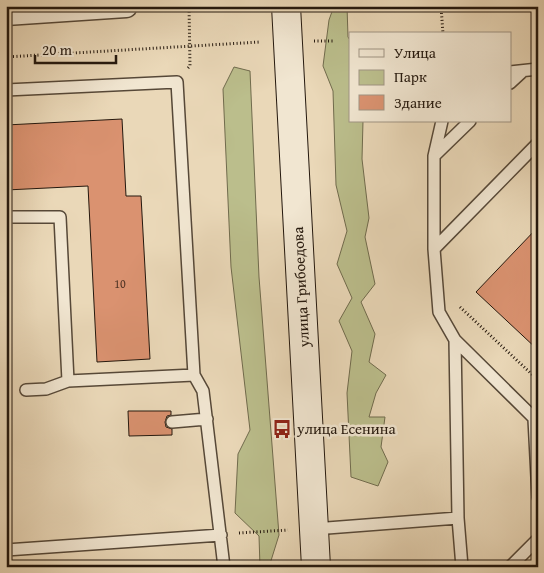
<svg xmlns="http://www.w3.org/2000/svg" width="544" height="573" viewBox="0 0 544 573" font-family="'Gentium Book Plus',serif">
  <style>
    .green { fill: #bbbe8c; stroke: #706b4d }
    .building { fill: #da9270; stroke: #24180e }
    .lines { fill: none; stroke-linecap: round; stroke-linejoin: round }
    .lane-casing { stroke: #564838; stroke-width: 14 }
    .street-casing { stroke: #564838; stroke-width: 25 }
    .secondary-casing { stroke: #24180e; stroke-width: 30 }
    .path { stroke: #24180e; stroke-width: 3; stroke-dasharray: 1 2.5; stroke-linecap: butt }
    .lane { stroke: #f1e6d1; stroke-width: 11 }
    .street { stroke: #f1e6d1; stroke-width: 22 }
    .secondary { stroke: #f1e6d1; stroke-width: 28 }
    .labels { text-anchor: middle; stroke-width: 5; stroke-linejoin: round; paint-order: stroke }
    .number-label { font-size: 12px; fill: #523626 }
    .street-label { font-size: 15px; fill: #24180e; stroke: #f1e6d1 }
    .poi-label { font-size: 15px; fill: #24180e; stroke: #f1e6d1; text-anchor: start }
  </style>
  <rect width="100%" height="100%" fill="#ead8b8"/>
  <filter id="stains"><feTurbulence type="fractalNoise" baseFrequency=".004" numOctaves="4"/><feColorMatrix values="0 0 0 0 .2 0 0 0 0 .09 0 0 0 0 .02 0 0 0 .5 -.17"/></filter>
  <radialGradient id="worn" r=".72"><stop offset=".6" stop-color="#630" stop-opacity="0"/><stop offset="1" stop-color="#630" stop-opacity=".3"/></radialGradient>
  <path class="green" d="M334,6h13l1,31 2,3v81h13l-1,38 7,59 -4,19 10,47 -14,18 14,32 -6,28 17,13 -10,18 -7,24h16l-4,30 7,15 -10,24 -27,-9 -4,-84 5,-42 -13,-30 13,-23 -15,-34 10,-33 -11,-46 -3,-94 -10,-25 6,-46z
    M234,67l16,4 9,206 20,258 -10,32h-9l-1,-31 -24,-23 3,-59 12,-24 -19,-163 -8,-178z"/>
  <path class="building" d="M122,119l4,77h15l9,163 -53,3 -9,-176 -82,4v-65z
    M538,227v123l-62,-58z
    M128,411h43v4l-4,1 -2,6 1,5 6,2v6l-43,1z"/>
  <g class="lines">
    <g class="lane-casing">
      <path id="lane" d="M510,72l28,-3
        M510,83l13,-12
        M6,90l171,-8 17,293 9,16 21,176
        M442,121l-8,35v93l5,63 16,28 3,178 4,49
        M434,156l36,-35
        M6,217h54l8,164 126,-6
        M434,249l104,-106
        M455,340l83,82
        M26,390l20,-1 22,-8
        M534,419l4,78
        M172,422l35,-3
        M314,529l144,-11
        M6,550l215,-15
        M510,567l28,-28"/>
    </g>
    <g class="street-casing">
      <path id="street" d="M6,14l120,-8"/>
    </g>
    <g class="secondary-casing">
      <path id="secondary" d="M286,6l30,561"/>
    </g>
    <path class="path" d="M441,6l2,28
      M314,41h20
      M6,57l254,-15
      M188,68l2,-2 -1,-60
      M460,307l78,73
      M239,533l49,-3"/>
    <use href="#lane" class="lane"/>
    <use href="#street" class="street"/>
    <use href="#secondary" class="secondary"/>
  </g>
  <defs>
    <g id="bus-bare" transform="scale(1.5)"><path d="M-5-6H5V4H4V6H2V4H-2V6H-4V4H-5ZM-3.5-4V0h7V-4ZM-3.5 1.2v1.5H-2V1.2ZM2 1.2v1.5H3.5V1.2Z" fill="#8f2418" stroke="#f1e6d1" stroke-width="2.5" paint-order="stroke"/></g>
  </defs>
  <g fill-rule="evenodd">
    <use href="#bus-bare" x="282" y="429"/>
  </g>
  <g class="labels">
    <g class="number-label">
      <text x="120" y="288">10</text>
    </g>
    <g class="street-label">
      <text transform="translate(301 287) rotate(-93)" y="5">улица Грибоедова</text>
    </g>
    <g class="poi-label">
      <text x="297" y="434">улица Есенина</text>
    </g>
  </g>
  <rect width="544" height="573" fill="none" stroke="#ead8b8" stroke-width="25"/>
  <rect x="8" y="8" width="529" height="558" fill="none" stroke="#24180e" stroke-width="2.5"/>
  <rect x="12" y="12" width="519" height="548" fill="none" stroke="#24180e"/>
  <rect x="349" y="32" width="162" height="90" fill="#f1e6d1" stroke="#9f9483"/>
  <rect x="359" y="49" width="25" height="8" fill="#f1e6d1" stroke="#9f9483"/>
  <text x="394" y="58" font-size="15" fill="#24180e">Улица</text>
  <rect x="359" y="70" width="25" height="15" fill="#bbbe8c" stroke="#9f9483"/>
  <text x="394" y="82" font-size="15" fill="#24180e">Парк</text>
  <rect x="359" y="95" width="25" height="15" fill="#da9270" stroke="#9f9483"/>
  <text x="394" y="108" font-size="15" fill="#24180e">Здание</text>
  <path d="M35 55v8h81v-8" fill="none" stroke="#24180e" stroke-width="2.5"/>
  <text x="42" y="55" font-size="15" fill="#24180e" stroke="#f1e6d1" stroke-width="4" paint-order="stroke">20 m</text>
  <rect width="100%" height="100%" filter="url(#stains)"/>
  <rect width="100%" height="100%" fill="url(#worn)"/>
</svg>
